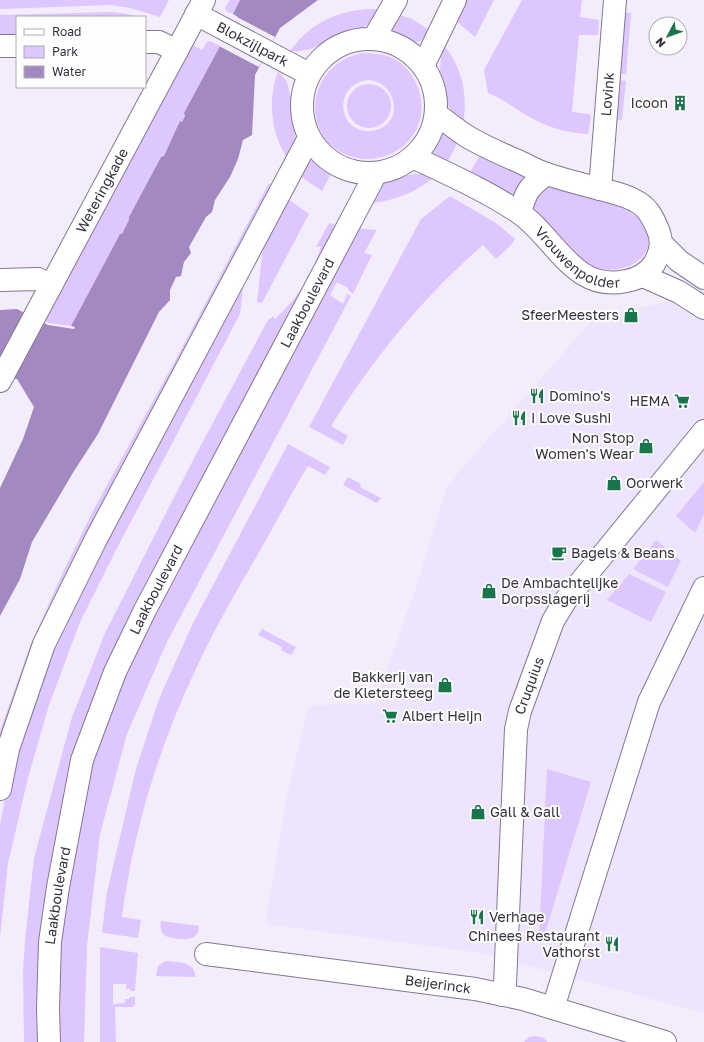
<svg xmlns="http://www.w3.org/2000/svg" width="704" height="1042" viewBox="0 0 704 1042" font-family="'Golos Text',sans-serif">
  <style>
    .built { fill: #eee4fd }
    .green { fill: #dec6ff; fill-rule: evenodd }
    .water { fill: #a289c1 }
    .pier { fill: #f3edfb }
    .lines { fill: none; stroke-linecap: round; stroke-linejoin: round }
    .minor-casing { stroke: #847796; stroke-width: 24 }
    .major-casing { stroke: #847796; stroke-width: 24 }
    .minor { stroke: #fff; stroke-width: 22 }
    .major { stroke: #fff; stroke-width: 22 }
    .labels { text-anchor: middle; stroke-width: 4; stroke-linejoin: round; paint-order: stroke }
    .street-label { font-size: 14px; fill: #37313f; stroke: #fdfdfd }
    .poi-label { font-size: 14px; fill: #37313f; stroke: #fdfdfd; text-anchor: start }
  </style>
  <rect width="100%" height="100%" fill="#f3edfb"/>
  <path class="built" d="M704,282v731l-223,-60 -216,-29 22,-128 20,-84 7,-7 61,-1 43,-123 29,-95 147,-168 71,-16z"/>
  <path class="green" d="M0,0h169l-9,17 -30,-9 -19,-3 -111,4z
    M230,0h10l-7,14 -7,-3 -1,-3z
    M463,0h31l-19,37 -20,-17z
    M522,0h60l-2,17 19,3 -1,15h-19l-7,77 17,2 2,2 -3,18c-18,-1 -35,-5 -51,-13 -17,-8 -31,-21 -49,-28l-4,-23z
    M372,9l10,1 -9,12 -10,5 -22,7 -30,15 -11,2h-10c20,-28 48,-41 82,-42z
    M112,12l16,2 10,3h-121v19l-17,1v-22z
    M623,12l8,1 -5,61h-8z
    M397,14l15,5 17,11c-9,15 -11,14 -26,7 -4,-3 -10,-4 -15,-6z
    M210,41l10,5 -36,67 1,2 -3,7h-2l-16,34 -3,1 -32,60 1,3 -8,14h-2l-49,92 -22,-3 -7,-4 147,-276 13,7 5,-8z
    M444,45c19,24 24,51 19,80l-12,-13 -5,-12 -6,-28 1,-15z
    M363,53c10,0 19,1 27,4 26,11 38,44 28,69 -6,14 -17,24 -30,29 -12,5 -24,5 -36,2 -54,-17 -47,-94 11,-104zM369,80c32,4 34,48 2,51 -34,3 -39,-48 -2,-51z
    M278,71l9,11 4,16v15l5,27 -7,21c-18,-26 -22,-60 -11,-90z
    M618,80l8,1 -4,39 -8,-1z
    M347 106a22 22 0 1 1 44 0a22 22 0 1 1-44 0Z
    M442,131l17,9 -13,25 -14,-11v-3z
    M482,152l42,24 1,2 -8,9 -4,10 -45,-21z
    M307,160l6,1 18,13 -9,17 -15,-10 -9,-8z
    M415,174h11l10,2c-20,16 -39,24 -64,27l8,-16 17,-10z
    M269,183l5,5 -274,569v-26l30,-85 34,-76 30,-61 82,-150z
    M548,187c21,3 77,17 91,32 29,32 -12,60 -46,48 -20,-8 -42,-38 -58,-54 -3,-11 1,-22 13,-26z
    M450,196l49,29 16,14 -4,6 -15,14 -13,-14c-60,52 -110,114 -152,181l17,10 -5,9 -34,-18 112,-208z
    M285,197l24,17 -46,87 -2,2 -4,-1 5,-46 4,-21z
    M329,223l10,3 -230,443 -70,373h-15l-1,-70 2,-32 9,-82 38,-141 33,-84 87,-171 77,-144 1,1 3,-3 2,3c22,-20 38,-44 46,-73l-5,1z
    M354,228l23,2 -13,23 8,2 -19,39 -5,-4v-2l-11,-6 -7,13 13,9 4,-10 4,2 -184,346 -40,92 -27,100 -13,112 -3,96h-29l2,-100 27,-150 21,-73 16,-44z
    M242,285l1,3 -3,26 -125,238 -35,70 -31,83 -21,73 -20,85 -8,75v-113l7,-37 22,-80 33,-82z
    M288,444l42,23 -5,8 -17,-9c-18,29 -33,59 -50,88 -22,38 -45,77 -63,117 -37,78 -62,161 -73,246l19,3 -3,18 -34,-5 -2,-1 5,-40 29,-123 23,-70 33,-74z
    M348,477l13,7 -1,3 21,11 -4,5 -34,-18z
    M704,482v32l-9,19 -19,-17z
    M656,540l25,21 -13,26 -35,-18z
    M629,574l37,18 -15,30 -44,-22z
    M262,629l34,18 -5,8 -10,-5 1,-3 -24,-12z
    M547,769l44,13 -48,158h-4z
    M161,921l38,5c0,4 -1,8 -5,11 -5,4 -27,2 -31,-3 -3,-4 -3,-9 -2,-13z
    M100,947l38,6 -3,38h-5v-2h-4v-5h-13v20l12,-1v-4h4l1,-2h5v7l-2,3h-18l1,35h-16z
    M165,961c11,1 31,0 30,16l-39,-1 2,-10z
    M535,1036l9,2 3,4h-23l5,-5z"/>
  <path class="water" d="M240,0h78l-38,28 -25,47 -3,60 -9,5 -5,19 -8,18 -15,23 -3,12 -6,5 -17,30 2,6 -7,9 -3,14 -5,1 -6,13v10l-11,12 -61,122 -24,37 -42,71 -12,37 -20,37v-128l23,-49 11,-32 -17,-28 -17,-3v-66l17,-1 31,16 26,4 1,-2 -4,-1 49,-92h2l7,-14v-3l32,-60 3,-1 16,-35 2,1 3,-6 -1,-3 36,-67 18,-29 -5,-3z"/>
  <path class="pier" d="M235,16l40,21 -16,30 -40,-21 16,-28z"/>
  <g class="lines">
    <g class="minor-casing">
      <g id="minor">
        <path id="s1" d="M196,14l113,60"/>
        <path d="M145,42h14l18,9"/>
        <path d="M0,46h17"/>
        <path id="s2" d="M413,157c35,17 72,33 105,55 37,24 55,81 108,69 12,-2 21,-7 28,-17 6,-10 9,-23 4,-34 -4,-10 -9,-21 -19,-27 -12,-8 -25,-10 -39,-14 -18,-5 -36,-9 -53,-15 -8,-2 -17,-7 -25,-11 -18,-8 -37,-16 -54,-26 -11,-7 -22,-16 -32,-23"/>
        <path id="s3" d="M600,189l15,-189"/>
        <path d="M520,213c6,-22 8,-25 26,-39"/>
        <path d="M661,243l18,18 25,17"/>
        <path d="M643,276l36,16 25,16"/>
        <path d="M0,280l38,-1 13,7"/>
        <path id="s4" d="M0,381l204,-381"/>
        <path id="s5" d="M206,954l269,35 48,10 142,43"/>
        <path id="s6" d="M502,995l3,-11 11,-255 4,-18 33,-90 12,-20 139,-170"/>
        <path d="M553,1008l96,-306 55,-114"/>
      </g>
    </g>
    <g class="major-casing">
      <g id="major">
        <path d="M374,38l22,-38"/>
        <circle cx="369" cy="106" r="67"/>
        <path d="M423,66l32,-66"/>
        <path d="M0,789l8,-40 36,-105 52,-105 213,-401"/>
        <path id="s7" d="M49,1042l-1,-33 2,-67 8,-55 24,-127 33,-88 30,-62 231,-437"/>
      </g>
    </g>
    <use href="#minor" class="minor"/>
    <use href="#major" class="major"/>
  </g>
  <defs>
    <g id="building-bare" transform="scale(1.2)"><path d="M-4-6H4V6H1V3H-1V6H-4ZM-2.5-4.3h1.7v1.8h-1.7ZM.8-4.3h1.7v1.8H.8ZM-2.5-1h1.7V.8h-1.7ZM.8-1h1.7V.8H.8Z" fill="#19754b" stroke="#fdfdfd" stroke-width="2.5" paint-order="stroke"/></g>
    <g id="shop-bare" transform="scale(1.2)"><path d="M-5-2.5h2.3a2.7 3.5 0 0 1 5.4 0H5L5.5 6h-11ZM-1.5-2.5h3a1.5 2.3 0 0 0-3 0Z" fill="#19754b" stroke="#fdfdfd" stroke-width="2.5" paint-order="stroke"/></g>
    <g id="restaurant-bare" transform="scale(1.2)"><path d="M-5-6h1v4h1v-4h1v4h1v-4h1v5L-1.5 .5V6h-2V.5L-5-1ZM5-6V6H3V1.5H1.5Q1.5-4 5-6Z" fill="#19754b" stroke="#fdfdfd" stroke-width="2.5" paint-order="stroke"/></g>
    <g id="supermarket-bare" transform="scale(1.2)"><path d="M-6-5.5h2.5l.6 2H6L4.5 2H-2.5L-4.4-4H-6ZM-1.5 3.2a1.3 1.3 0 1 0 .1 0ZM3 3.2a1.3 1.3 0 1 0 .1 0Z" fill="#19754b" stroke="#fdfdfd" stroke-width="2.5" paint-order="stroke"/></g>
    <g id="cafe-bare" transform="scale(1.2)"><path d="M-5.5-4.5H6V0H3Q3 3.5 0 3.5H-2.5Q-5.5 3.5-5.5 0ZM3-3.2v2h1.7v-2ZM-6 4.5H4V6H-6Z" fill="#19754b" stroke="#fdfdfd" stroke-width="2.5" paint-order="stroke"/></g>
  </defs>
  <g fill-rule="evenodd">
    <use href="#building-bare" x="680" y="103"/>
    <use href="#shop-bare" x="631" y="315"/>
    <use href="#restaurant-bare" x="537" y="396"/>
    <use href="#supermarket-bare" x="682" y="401"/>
    <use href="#restaurant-bare" x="519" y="418"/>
    <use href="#shop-bare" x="646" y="446"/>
    <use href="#shop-bare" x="614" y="483"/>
    <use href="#cafe-bare" x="559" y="553"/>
    <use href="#shop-bare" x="489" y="591"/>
    <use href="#shop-bare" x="445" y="685"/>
    <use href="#supermarket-bare" x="390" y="716"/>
    <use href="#shop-bare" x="478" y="812"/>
    <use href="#restaurant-bare" x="477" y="917"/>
    <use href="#restaurant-bare" x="612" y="944"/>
  </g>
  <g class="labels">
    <g class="street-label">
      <text dy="5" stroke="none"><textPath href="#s1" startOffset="64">Blokzijlpark</textPath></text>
      <text dy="5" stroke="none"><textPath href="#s3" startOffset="95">Lovink</textPath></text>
      <text dy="5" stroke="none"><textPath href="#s4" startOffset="216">Weteringkade</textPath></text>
      <text dy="5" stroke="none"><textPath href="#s2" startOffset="196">Vrouwenpolder</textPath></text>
      <text dy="5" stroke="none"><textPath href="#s7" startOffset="795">Laakboulevard</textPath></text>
      <text dy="5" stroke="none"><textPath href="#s7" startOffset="471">Laakboulevard</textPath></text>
      <text dy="5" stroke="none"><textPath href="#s6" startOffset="312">Cruquius</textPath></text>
      <text dy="5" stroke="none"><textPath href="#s7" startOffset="147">Laakboulevard</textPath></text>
      <text dy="5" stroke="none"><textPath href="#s5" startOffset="234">Beijerinck</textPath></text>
    </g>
    <g class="poi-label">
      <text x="668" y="108" text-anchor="end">Icoon</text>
      <text x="619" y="320" text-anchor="end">SfeerMeesters</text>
      <text x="549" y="401">Domino's</text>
      <text x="670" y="406" text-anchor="end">HEMA</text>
      <text x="531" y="423">I Love Sushi</text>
      <text x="634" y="443" text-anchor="end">Non Stop<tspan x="634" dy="16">Women's Wear</tspan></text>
      <text x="626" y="488">Oorwerk</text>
      <text x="571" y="558">Bagels &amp; Beans</text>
      <text x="501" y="588">De Ambachtelijke<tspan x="501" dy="16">Dorpsslagerij</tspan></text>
      <text x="433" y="682" text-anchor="end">Bakkerij van<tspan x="433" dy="16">de Kletersteeg</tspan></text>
      <text x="402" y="721">Albert Heijn</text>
      <text x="490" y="817">Gall &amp; Gall</text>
      <text x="489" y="922">Verhage</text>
      <text x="600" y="941" text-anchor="end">Chinees Restaurant<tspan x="600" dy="16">Vathorst</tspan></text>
    </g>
  </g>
  <rect x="16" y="16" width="130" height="72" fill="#fdfdfd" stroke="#aeabb1"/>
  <rect x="24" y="29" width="20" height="6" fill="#ffffff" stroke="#aeabb1"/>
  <text x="52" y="36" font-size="12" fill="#37313f">Road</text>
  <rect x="24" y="46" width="20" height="12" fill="#dec6ff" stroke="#aeabb1"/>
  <text x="52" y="56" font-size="12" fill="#37313f">Park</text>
  <rect x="24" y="66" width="20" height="12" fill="#a289c1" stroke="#aeabb1"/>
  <text x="52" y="76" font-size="12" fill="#37313f">Water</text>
  <g transform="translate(668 36) rotate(229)"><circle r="19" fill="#fdfdfd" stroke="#aeabb1"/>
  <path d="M0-3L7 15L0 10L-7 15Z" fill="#19754b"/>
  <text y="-6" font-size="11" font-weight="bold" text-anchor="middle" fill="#37313f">N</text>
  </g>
</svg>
